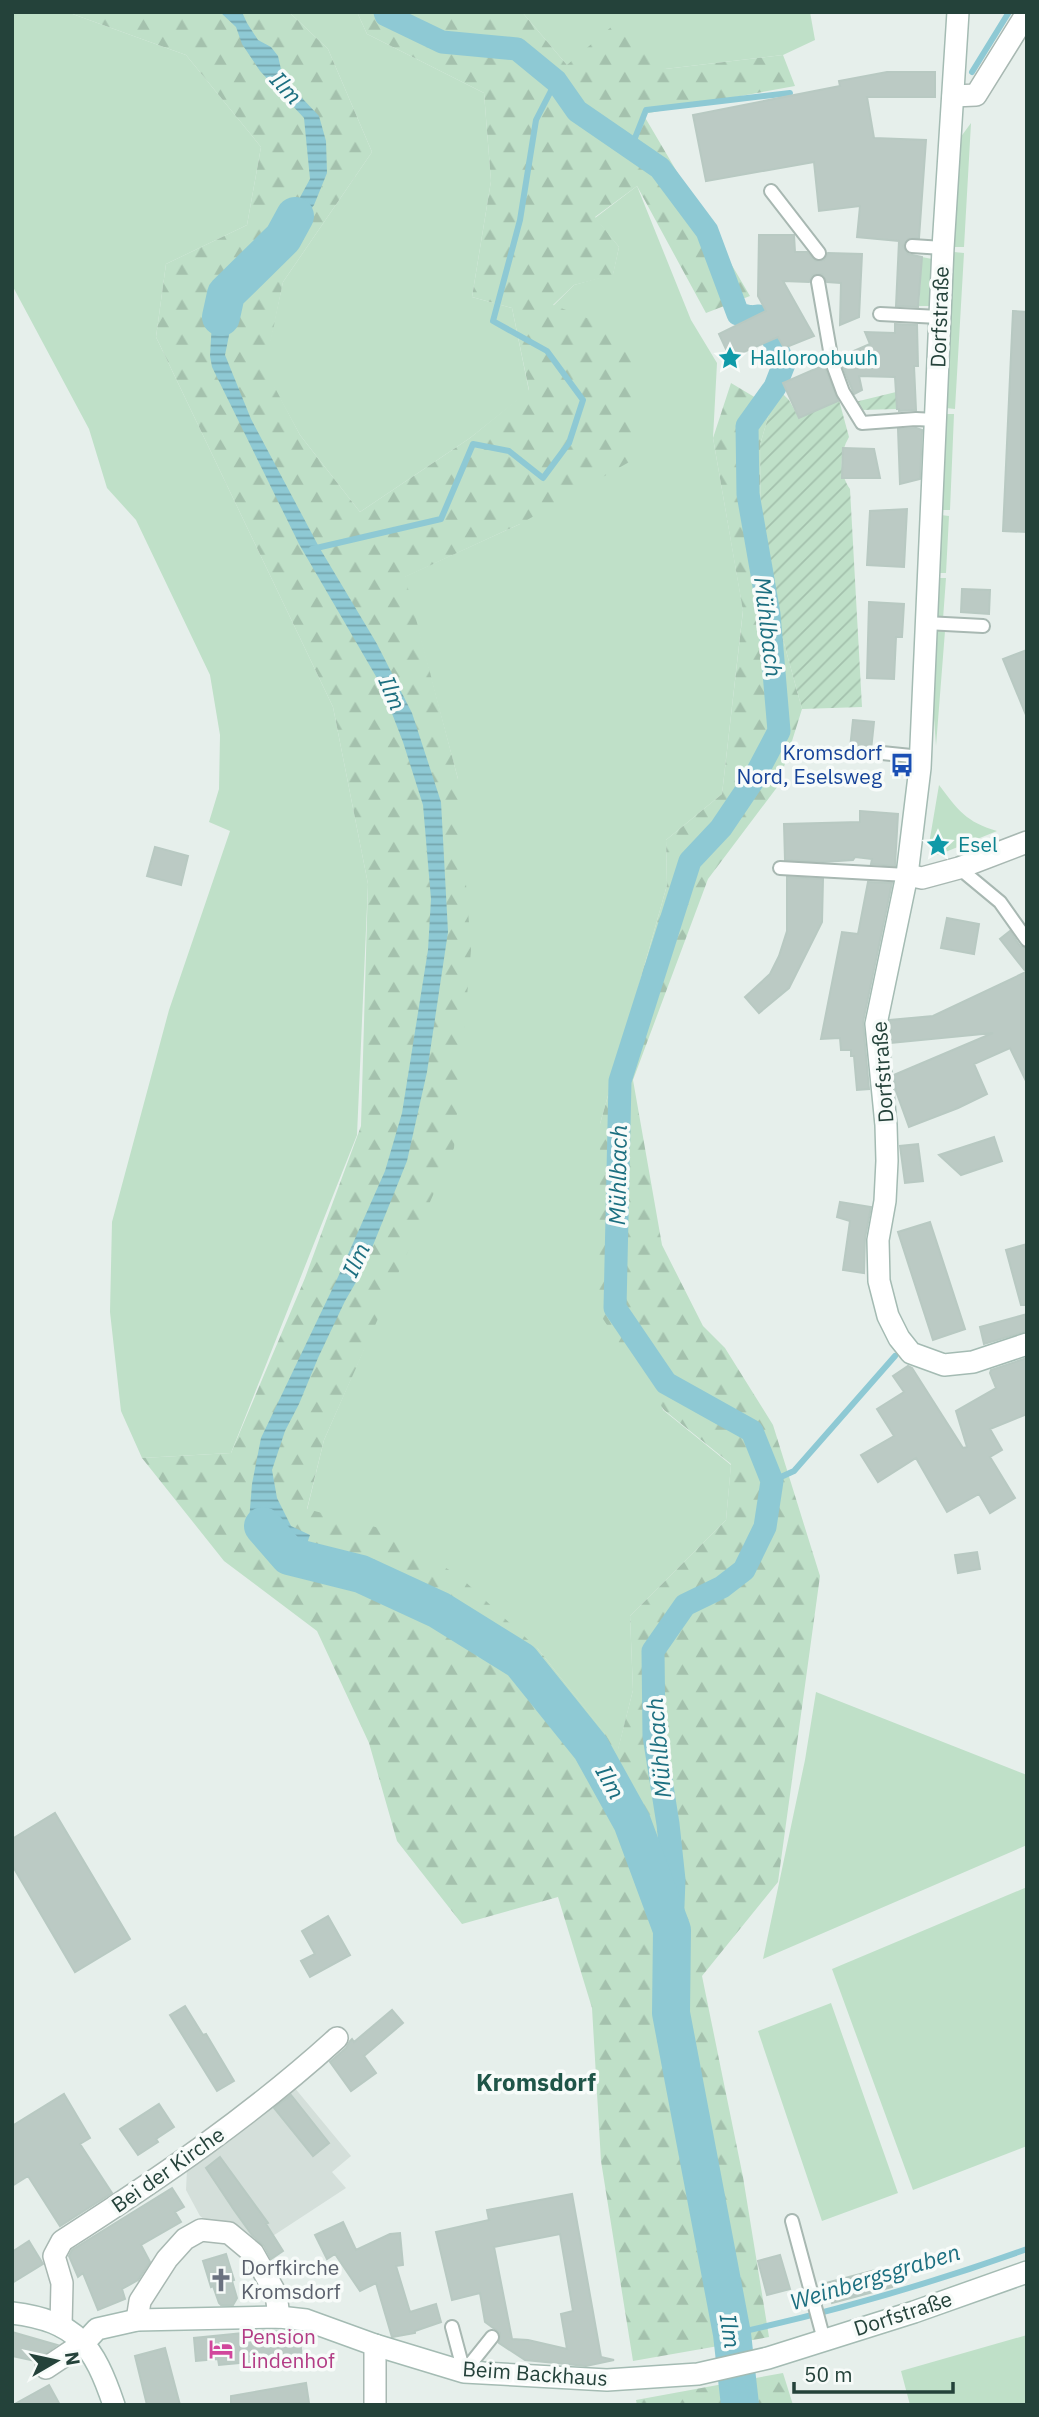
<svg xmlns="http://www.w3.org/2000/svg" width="1039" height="2417" viewBox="0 0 1039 2417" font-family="'IBM Plex Sans',sans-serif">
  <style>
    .built { fill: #d4dfda }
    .green { fill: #bfe0c8 }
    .forest { fill: url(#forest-firs) }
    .garden { fill: url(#garden-furrows) }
    .water { fill: url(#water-rules) }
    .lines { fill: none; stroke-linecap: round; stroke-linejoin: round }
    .stream { stroke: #8ec9d4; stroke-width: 6 }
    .canal { stroke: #8ec9d4; stroke-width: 23 }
    .river { stroke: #8ec9d4; stroke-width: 38 }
    .building { fill: #bbcac4; stroke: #b8c9c2; stroke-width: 2; fill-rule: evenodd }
    .lane-casing { stroke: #a8b8b2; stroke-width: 16 }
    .street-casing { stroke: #a8b8b2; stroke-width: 24 }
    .secondary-casing { stroke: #a4bbb3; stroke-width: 24 }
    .lane { stroke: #fff; stroke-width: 12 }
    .street { stroke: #fff; stroke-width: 21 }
    .secondary { stroke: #fff; stroke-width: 21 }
    .labels { text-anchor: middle; stroke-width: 7; stroke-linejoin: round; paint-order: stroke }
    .street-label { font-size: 21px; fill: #24423a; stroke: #f7fbf9 }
    .culture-label { font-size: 21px; fill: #0d838f; stroke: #f7fbf9; text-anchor: start }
    .transit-label { font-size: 21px; fill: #164399; stroke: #f7fbf9; text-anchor: end }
    .worship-label { font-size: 21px; fill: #5b616d; stroke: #f7fbf9; text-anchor: start }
    .hotel-label { font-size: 21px; fill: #b23c85; stroke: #f7fbf9; text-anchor: start }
    .water-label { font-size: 23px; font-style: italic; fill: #1c6f80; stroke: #f7fbf9 }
    .quarter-label { font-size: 24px; font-weight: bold; fill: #1f5548; stroke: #f7fbf9 }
  </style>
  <defs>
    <pattern id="forest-firs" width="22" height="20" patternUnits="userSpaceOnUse" patternTransform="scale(1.75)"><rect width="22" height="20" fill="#bfe0c8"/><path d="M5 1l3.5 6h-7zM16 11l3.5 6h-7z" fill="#a4c1ad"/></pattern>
    <pattern id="garden-furrows" width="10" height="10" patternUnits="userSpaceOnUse" patternTransform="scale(1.75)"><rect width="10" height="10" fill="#bfe0c8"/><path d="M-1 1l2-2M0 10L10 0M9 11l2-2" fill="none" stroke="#a4c1ad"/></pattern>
    <pattern id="water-rules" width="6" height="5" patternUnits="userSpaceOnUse" patternTransform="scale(1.75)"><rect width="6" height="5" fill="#8ec9d4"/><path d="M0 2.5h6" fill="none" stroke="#74a5ad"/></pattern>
  </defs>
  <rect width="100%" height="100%" fill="#e6efeb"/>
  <path class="built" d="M294,2087l57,69 -19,16 14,16 -90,59 -45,-23 -11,-8 -14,-26 1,-21z"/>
  <path class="green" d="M12,12h55l119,43 75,92 -14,78 -81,39 -10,73 177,370 35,177 -11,251 -126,318 -89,5 -21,-47 -11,-99 2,-90 57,-212 61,-179 -21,-9 10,-33 1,-54 -10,-60 -74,-155 -29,-32 -18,-59 -77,-144z
    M289,12h68l10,22 117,59 7,88 -19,116 40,11 17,83 -59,47 -110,74 -60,-77 -36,-66 19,-87 89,-130 -44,-103z
    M522,12h288l5,28 -32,15 -118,14 -98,-4z
    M971,123l-7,124h-11l7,-109z
    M637,186l54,134 26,43 -4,75 30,172 -21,184 -56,46 1,45 -67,239 63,286 68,55 -5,55 -96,96 3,74 -15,60 -80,-101 -231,-139 17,-70 40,-91 94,-570 -54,-202 116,-53 33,-218 21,-21 39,-11 6,-27 -24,-29z
    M954,252l10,1 -9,156 -9,-1z
    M922,257l10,2 -1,47h-12z
    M945,414h9l-4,96h-9z
    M941,515l8,1 -3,57h-9z
    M937,578h9l-3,41 -8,-1z
    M935,631h10l-9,115 -4,-57z
    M939,785c19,25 27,37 58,46l-54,22 -7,2 -5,-3 -2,-8z
    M816,1692l211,83v70l-264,114 42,-199z
    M1027,1887v259l-114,44 -81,-221z
    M831,2003l67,190 -76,28 -64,-190z
    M1027,2335v70h-117l-9,-34z"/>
  <path class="forest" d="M67,12h222l39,37 44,103 -89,130 -18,87 35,66 60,77 110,-74 59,-48 -17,-82 -40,-11 19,-116 -7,-88 -117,-59 -10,-22h165l45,53 50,-43 48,47 118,-14 12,31 -152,28 107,182 -44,17 -69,-127 -42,31 24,30 -6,28 -39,10 -21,20 81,31 -3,125 -111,63 -115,53 53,202 13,171 -17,198 -130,292 -17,69 76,20 76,47 79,73 80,100 15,-59 -3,-74 96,-96 5,-56 -67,-54 -65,-97 1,-189 67,-239 -1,-45 56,-46 21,-183 -30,-173 18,-55 40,24 -11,38 1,114 41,150 -24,77 -70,93 -75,201 29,165 41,81 22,22 48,77 47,151 -42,306 -76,94 41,201 26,160 -136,24 -32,-200 -9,-153 -34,-111 -96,27 -65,-83 -28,-98 -52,-112 -93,-70 -82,-103 89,-5 74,-175 56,-152 7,-242 -35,-177 -177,-370 10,-73 81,-39 14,-78 -75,-92z
    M783,2373l10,32h-156l-1,-5z"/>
  <path class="garden" d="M896,392l1,17 -35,1 -7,-8z
    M782,393l7,7 10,18 40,-18 10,37c-10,17 -10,36 1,52l12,218 -60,2 -41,-150 -1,-114 11,-38z"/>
  <path class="water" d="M220,12h22l5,11 11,17 13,7 7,9 5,22 36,38 7,25 1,32 -13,32 -22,30 -16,17 -23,9 -15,30 -13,64 26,64 68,128 58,97 35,69 29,89 7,130 -21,140 -20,89 -44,109 -18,31 -27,57 -19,46 -14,27 -13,39 5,28 14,28 19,9 -11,31 -19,-9 -31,-36 3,-37 9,-46 77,-161 47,-106 17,-58 26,-163 3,-51 -8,-94 -20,-63 -22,-57 -82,-141 -87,-177 -2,-11 2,-34 9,-24 29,-47 22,-8 20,-31 18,-33 -6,-61 -44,-47 -18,-27 -6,-17z"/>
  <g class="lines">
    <path class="stream" d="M972,72l37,-60
      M631,148l15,-38 144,-17
      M312,549l129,-30 32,-75 36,7 34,27 26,-35 14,-43 -36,-49 -54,-30 27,-101 16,-100 20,-39
      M772,1481l22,-10 101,-115
      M732,2334c100,-22 198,-50 295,-85"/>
    <path class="canal" d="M385,12l1,3 56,27 75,7 39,32 21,30 83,57 47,63 31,83 13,3 8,-1 8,5
      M672,1930l2,-50 -6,-56 -14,-88 -1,-85 32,-46 37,-18 22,-17 21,-43 7,-46 -20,-50 -86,-48 -51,-75 5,-227 70,-220 31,-33 31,-46 27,-51 -10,-117 -21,-120 -1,-68 28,-39 9,-23 -11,-25"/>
    <path class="river" d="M221,317l5,-23 57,-56 12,-22
      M263,1526l26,30 72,18 78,36 82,51 70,87 41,74 40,108 -1,83 61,321 8,71"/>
  </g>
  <path class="building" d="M887,72h48v25h-68l7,41 52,2 -7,98 -11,1 -5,7 5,8 14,3 -4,50 -22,-1 3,-65 -42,-4 3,-31 -41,5 -5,-49 -108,19 -13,-66 147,-29 -1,-5z
    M759,235h35l1,17h12l9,9 8,-1 4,-7 34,1 -3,63 -19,8 1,-42 -14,-1 -5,-8 -9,1 -4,7 -26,-1 31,55 -30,12 -6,-11 -48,21 -11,-24 47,-23 -8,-15z
    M1013,311l14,1v220l-24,-1z
    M895,324l22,1 1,41h-4l2,44 -17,1v-2h-2l-2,-32 -36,-1 3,14 -8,4 -14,-34v-3l30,-13 -5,-12 30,1z
    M824,365l14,36 -39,17 -16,-35z
    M916,428l6,2 -2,49 -20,5 -2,-55z
    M843,448l31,1 6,29h-38z
    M907,509l-3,58 -37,-2 3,-54z
    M962,589l28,1 -1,24 -28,-2z
    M869,602l35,2 -2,33h-6l-2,42 -27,-1z
    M1027,650v65h-1l-23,-56z
    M853,720l21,2 -4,38 -21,-2z
    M860,811l38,3 -3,52 -24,-2 1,-5 -17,-2 -2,3 -30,2 -38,-2 -1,-36 76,-2z
    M155,847l33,9 -7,29 -34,-9z
    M787,877l36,2 -1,43 -33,66 -30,25 -14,-16 25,-23 9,-18 8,-25z
    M868,882l24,1 -29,139 6,67 -12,1 -3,-34h-3v-6h-10l-1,-12 -19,1 21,-107 16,2z
    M947,918l32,6 -5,30 -33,-6z
    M1010,931l10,15 7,3v134l-17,-35 -36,16 13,30 -29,14 -49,19 -13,-36 -2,-16 99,-42 -102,10 -1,-23 43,-4 93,-44 -26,-33z
    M994,1137l8,24 -41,14 -22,-20z
    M918,1144l5,37 -18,2 -5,-37z
    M840,1202l31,5 -6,31 -1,35 -21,-3 7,-49 -13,-4z
    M930,1222l35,107 -32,11 -35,-108z
    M1027,1244v61h-6l-15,-55z
    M1027,1314v17l-43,13 -4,-17z
    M1027,1358v56l-37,15 12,21 -12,7 25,41 -25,15 -11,-19 -32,18 -31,-54 -38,24 -17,-27 33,-19 -17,-27 27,-17 -11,-16 15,-10 4,2 51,80 4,-1 -11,-36 40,-23 -6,-15 1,-3z
    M977,1552l3,17 -22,4 -3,-18z
    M55,1813l75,126 -55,33 -63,-107v-26z
    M328,1916l22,39 -40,22 -9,-16 14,-7 -13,-23z
    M185,2006l18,29 3,-1 28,47 -17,10 -47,-76z
    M392,2010l11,13 -39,33 12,17 -25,18 -21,-29 16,-14 4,-7 2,-2 2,3z
    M64,2094l26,44 -10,6 32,49 -52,33 -32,-50 -16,10v-60z
    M291,2095l38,48 -16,13 -39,-48z
    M159,2104l15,23 -18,12 2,3 -20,13 -18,-26z
    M220,2157l48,66 -2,1 17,27 -12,8 -7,-13 -12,-11 -18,-25 -28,-42z
    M172,2188l12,19 -9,5 6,10 -40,23 9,17 -12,18 -16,9 3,10 -27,11 -15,-37 -5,4 -9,-21 3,-6z
    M572,2194l29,163 13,3 -28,6 -61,-6 -26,-17 1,-10 -15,-11 -5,-29 -28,7 -16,-68 53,-12 -2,-10zM560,2234l13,77 -12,3 6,35 -39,-9 -16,-1 -18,-92z
    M343,2222l13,28 34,-16 10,-1 3,32 -7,1 14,46 26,-8 5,18 -26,9v2l-23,4 -16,-54 -16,8 -25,-37 -8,5 -12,-24z
    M29,2241l14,23 -31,19v-31z
    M226,2254l8,26 -2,1 5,17 -4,7h-12l-2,-2 -6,-17 -2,1 -8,-26z
    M780,2255l10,34 -23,6 -9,-34z
    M887,2267l5,20 -60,16 -6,-20z
    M263,2331l36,1 3,25 -83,8 -1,-6 -22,2 -2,-23z
    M12,2332l45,13 -22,16 -23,-5z
    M165,2348l15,57h-33l-12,-49z
    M306,2383l3,20 -78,2v-9z
    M49,2385l11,20h-47z"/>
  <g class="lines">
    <g class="lane-casing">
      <path id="lane" d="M771,191l48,62
        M912,246l31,2
        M818,282l14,80 11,30 19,31 54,-4 19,1
        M880,314l59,3
        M926,623l57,3
        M882,753l39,4
        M780,868l127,7
        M959,868l41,34 27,38
        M792,2221l32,119
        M452,2327l12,45
        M464,2372l28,-35"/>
    </g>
    <g class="street-casing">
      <path id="street" d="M953,96l23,-1 51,-82
        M907,875l15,3 37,-10 68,-26
        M137,2320l3,-19 27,-42 18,-20 16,-9 28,3 24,20 23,41 3,23
        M61,2326l1,-43 -8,-27 8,-15c98,-63 188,-124 275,-203
        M375,2345v60
        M46,2368l39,-26"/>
    </g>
    <g class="secondary-casing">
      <path id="secondary" d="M958,12l-15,236 -23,520 -13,107 -31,149 10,101 1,36 -2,40 -7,39 1,41 9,35 11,22 12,15 33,12 29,-3 54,-18
        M12,2313c65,8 82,33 102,92
        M85,2342l12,-13 40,-9 142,-3 27,3 69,25 89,27 143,8 91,-6 70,-16 146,-46 113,-40"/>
    </g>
    <use href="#lane" class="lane"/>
    <use href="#street" class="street"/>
    <use href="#secondary" class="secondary"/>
  </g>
  <defs>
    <g id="sight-bare" transform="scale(1.89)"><path d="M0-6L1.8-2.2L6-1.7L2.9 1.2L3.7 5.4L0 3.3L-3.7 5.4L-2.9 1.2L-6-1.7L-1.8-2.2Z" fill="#0f9aa8" stroke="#f7fbf9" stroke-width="2.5" paint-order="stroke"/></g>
    <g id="bus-bare" transform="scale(1.89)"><path d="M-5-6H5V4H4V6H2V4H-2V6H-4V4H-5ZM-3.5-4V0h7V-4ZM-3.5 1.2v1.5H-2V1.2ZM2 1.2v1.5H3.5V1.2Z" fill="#1a4fb4" stroke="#f7fbf9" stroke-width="2.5" paint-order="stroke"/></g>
    <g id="church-bare" transform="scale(1.89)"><path d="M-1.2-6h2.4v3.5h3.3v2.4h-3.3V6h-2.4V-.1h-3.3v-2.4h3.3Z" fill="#6b7280" stroke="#f7fbf9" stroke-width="2.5" paint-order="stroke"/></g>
    <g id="hotel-bare" transform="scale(1.89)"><path d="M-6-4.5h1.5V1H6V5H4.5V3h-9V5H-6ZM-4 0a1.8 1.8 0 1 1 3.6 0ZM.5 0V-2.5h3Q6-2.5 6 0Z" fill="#d1479c" stroke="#f7fbf9" stroke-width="2.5" paint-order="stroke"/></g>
  </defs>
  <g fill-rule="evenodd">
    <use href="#sight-bare" x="730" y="358"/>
    <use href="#bus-bare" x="902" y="765"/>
    <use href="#sight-bare" x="938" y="845"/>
    <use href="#church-bare" x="221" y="2280"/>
    <use href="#hotel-bare" x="221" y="2349"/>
  </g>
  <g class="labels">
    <g class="street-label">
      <text transform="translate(940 317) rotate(-88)" y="7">Dorfstraße</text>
      <text transform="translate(883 1072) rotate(-94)" y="7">Dorfstraße</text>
      <text transform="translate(168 2170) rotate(-35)" y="7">Bei der Kirche</text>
      <text transform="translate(903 2314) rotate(-18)" y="7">Dorfstraße</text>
      <text transform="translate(535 2374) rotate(4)" y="7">Beim Backhaus</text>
    </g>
    <g class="culture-label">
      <text x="750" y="365">Halloroobuuh</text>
      <text x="958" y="852">Esel</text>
    </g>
    <g class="transit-label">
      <text x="882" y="760">Kromsdorf<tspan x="882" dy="24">Nord, Eselsweg</tspan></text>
    </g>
    <g class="worship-label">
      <text x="241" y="2275">Dorfkirche<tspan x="241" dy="24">Kromsdorf</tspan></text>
    </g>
    <g class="hotel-label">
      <text x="241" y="2344">Pension<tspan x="241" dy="24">Lindenhof</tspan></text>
    </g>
    <g class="water-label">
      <text transform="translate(286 88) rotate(47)" y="8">Ilm</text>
      <text transform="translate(768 627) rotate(83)" y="8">Mühlbach</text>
      <text transform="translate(392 693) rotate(67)" y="8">Ilm</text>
      <text transform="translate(618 1175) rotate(-89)" y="8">Mühlbach</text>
      <text transform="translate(356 1260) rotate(-65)" y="8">Ilm</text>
      <text transform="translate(659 1748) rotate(-95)" y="8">Mühlbach</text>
      <text transform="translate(610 1782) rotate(61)" y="8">Ilm</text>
      <text transform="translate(875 2277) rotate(-17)" y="8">Weinbergsgraben</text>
      <text transform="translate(730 2331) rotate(81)" y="8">Ilm</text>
    </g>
    <g class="quarter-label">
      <text x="536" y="2091">Kromsdorf</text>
    </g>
  </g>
  <rect width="1039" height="2417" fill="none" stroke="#24423a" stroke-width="28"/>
  <g transform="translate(56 2361) rotate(81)" stroke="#f7fbf9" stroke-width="5" paint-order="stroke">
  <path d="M0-5L12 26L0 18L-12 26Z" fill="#24423a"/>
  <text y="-10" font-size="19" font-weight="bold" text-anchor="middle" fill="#24423a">N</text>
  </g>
  <path d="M794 2382v10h159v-10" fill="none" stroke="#24423a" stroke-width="3.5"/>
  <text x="804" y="2382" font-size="21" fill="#24423a" stroke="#f7fbf9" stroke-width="5" paint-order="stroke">50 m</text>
</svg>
